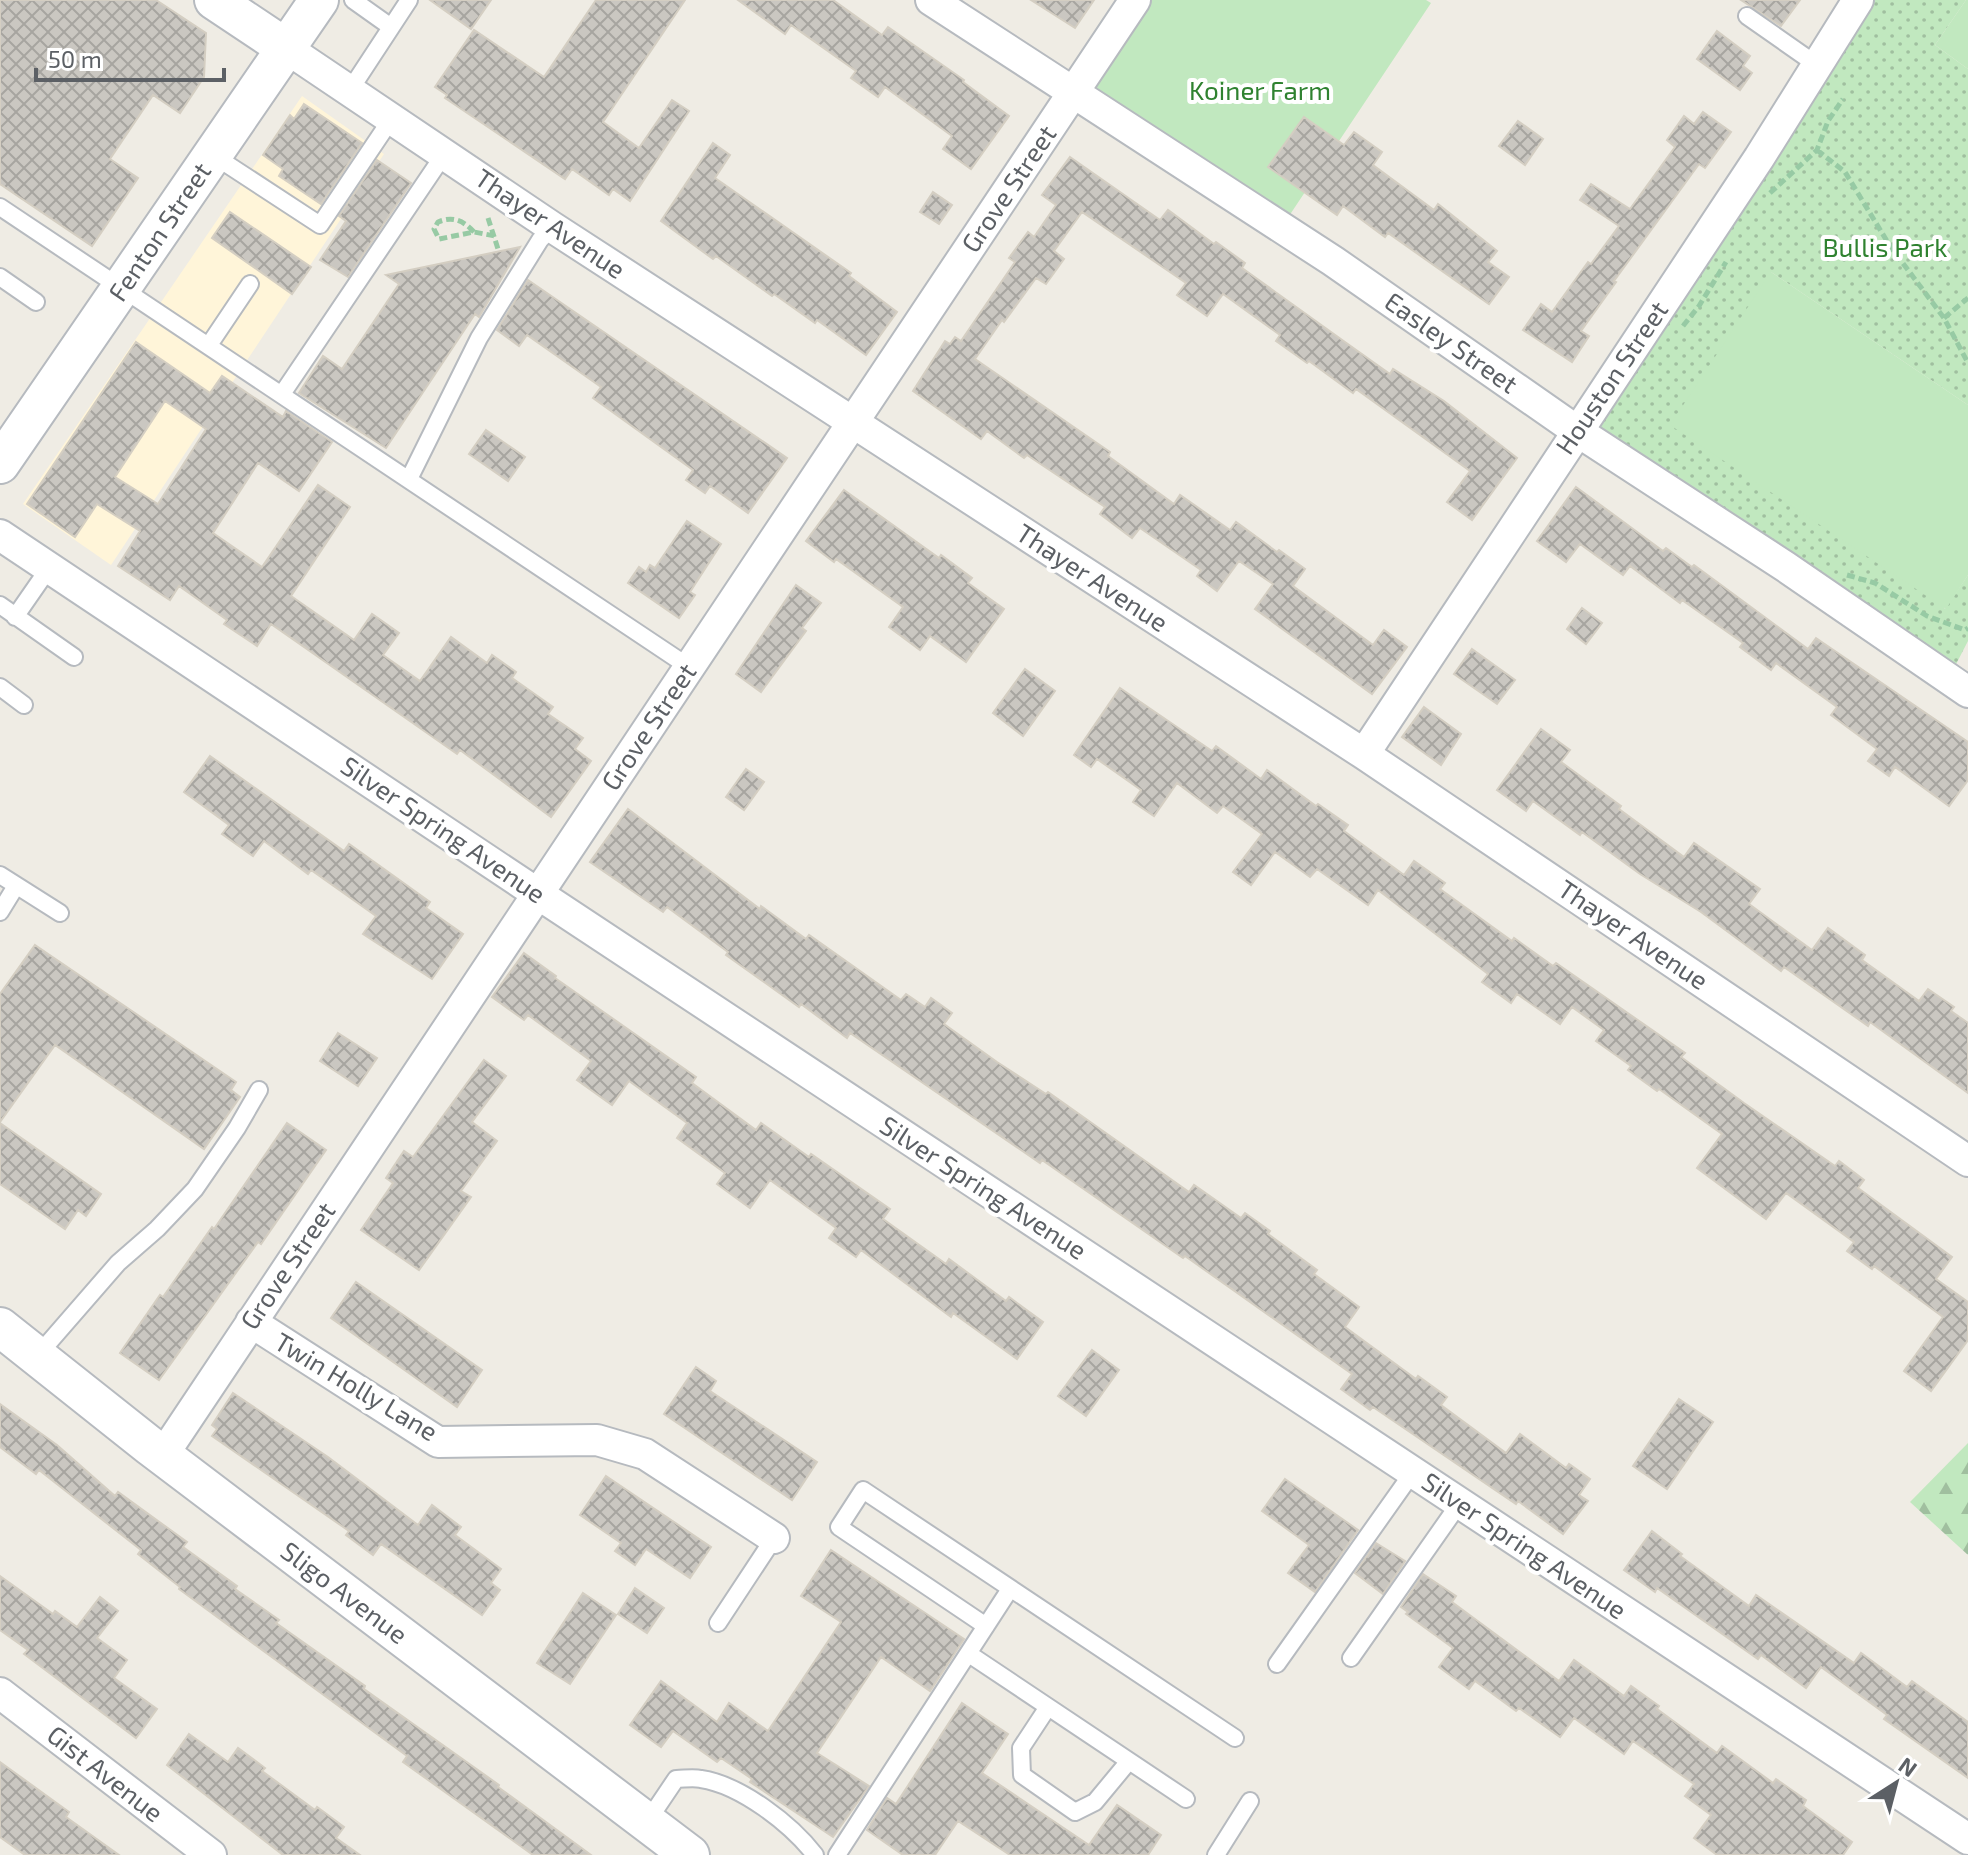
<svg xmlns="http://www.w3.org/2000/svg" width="1968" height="1855" viewBox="0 0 1968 1855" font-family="'Exo 2',sans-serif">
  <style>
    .commercial { fill: #fff5d9 }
    .forest { fill: url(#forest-firs) }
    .park { fill: url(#park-dots) }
    .garden { fill: #c1e8bf }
    .building { fill: url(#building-cross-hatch); stroke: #d4cec2; stroke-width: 2; fill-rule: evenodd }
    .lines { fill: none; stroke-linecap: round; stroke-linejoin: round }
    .service-casing { stroke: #b6babf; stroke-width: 20 }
    .minor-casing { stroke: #b6babf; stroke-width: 34 }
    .tertiary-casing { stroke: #b6babf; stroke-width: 42 }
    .path { stroke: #97caa4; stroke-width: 5; stroke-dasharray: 8 4; stroke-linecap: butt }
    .service { stroke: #fff; stroke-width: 16 }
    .minor { stroke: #fff; stroke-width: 30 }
    .tertiary { stroke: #fff; stroke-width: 38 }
    .labels { text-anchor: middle; stroke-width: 8; stroke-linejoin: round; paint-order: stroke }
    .park-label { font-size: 26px; fill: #2f8230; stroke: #fff }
    .street-label { font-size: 26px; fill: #5c6065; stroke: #fff }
  </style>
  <defs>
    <pattern id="forest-firs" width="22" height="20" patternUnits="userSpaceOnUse" patternTransform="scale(2)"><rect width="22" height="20" fill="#c1e8bf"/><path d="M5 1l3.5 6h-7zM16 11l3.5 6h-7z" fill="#a0bf9f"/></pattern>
    <pattern id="park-dots" width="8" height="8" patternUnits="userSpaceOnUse" patternTransform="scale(2)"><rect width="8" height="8" fill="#c1e8bf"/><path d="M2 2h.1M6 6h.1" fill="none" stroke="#a0bf9f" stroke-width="1.8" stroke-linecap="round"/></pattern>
    <pattern id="building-cross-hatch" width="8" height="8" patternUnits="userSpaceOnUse" patternTransform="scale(2)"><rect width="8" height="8" fill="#cac7c1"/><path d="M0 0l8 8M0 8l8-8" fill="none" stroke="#a7a5a0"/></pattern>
  </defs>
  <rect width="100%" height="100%" fill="#efece4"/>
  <path class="commercial" d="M302,96l82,58 -273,411 -88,-61z"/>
  <path class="forest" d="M1968,1443v112l-58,-53z"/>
  <path class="park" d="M1865,0h101l-31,45 33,24v336l-197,-133 174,337 23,-34v66l-16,31 -224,-158 -133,-89z"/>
  <path class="garden" d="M1152,0h274l5,3 -144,216 -192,-132z
    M1966,0h2v69l-33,-24z
    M1771,272l197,133v170l-22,34 -276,-184z"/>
  <path class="building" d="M0,0h156l50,33 -2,44 -24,36 -27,-18 -43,64 28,19 -46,68 -92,-62z
    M430,0h61l-20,29z
    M596,0h89l-82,122 36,26 33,-48 17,11 -59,90 -17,-12 -4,6 -37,-26 -7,10 -120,-81 2,-3 -12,-8 39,-57 70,47z
    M738,0h95l49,35 6,-8 76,53 -1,2 46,34 -38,53 -28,-20 9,-13 -67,-49 -7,10 -27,-19 5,-7 -65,-46 -6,9z
    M1031,0h63l-19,28z
    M1741,0h59l-19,26z
    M1717,31l33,25 -7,10 9,7 -12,17 -43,-31z
    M304,104l58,39 -41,61 -42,-28 4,-7 -20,-14 27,-40 4,4z
    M1703,112l28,20 -26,36 -6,-4 -85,117 2,1 -35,49 8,5 -17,26 -49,-32 18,-26 11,8 36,-50 3,2 28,-38 -39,-26 11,-16 39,25 45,-62 -8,-7 17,-24 10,8z
    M1304,117l40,28 10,-13 28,20 -9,13 61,45 4,-6 59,47 -9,11 21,15 -20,27 -101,-71 -3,4 -42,-31 -6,9 -69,-48z
    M1518,121l25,18 -18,26 -26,-19z
    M713,143l17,12 -15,23 136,95 -2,3 48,36 -31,43 -49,-35 -2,3 -41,-29 -2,2 -56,-40 -3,3 -52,-38z
    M1070,157l90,63 8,-10 46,34 2,-2 29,21 -3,5 103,74 45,32 3,-5 51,32 73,57 -45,62 -25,-18 23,-31 -114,-82 -3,4 -44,-32 -2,2 -31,-22 4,-6 -57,-41 -16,22 -30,-21 9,-12 -104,-71 -28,39 10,8 -18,25 -10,-6 -32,44 -2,-2 -27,39 135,93 -2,4 66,48 6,-9 50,35 6,-8 41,30 2,-2 26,19 -12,17 80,59 11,-15 23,17 -35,47 -117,-85 18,-25 -34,-23 -22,30 -20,-15 4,-6 -61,-42 -8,10 -32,-24 5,-7 -78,-52 -3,3 -37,-27 -6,8 -68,-48 32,-50 5,3 5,-7 6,4 54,-79 -6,-4 19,-26 6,5 22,-32 -14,-10z
    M377,160l34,23 -63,94 -28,-17 26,-39 -7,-5z
    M933,192l19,13 -13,19 -19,-12z
    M230,212l81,55 -19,27 -80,-56z
    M520,247l-41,70 -4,-3 -89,134 -87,-55 24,-37 19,13 57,-85 -13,-9z
    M528,280l259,178 -39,55 -38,-27 -5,7 -19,-13 7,-10 -100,-72 8,-11 -74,-52 -8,11 -22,-16z
    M136,342l74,51 12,-17 61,41 3,-6 46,31 -33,49 -41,-28 -45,70 49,34 56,-82 32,22 -59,89 63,44 18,-26 27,19 -16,22 37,26 31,-44 36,26 5,-8 24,17 -4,6 41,29 -5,7 35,24 -8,11 16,12 -40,56 -91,-67 -3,4 -186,-130 -14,22 -33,-22 3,-4 -48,-34 -9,14 -52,-34 22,-35 -43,-27 -22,33 -48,-33zM165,401l41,28 -48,75 -43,-27z
    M486,430l39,27 -17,24 -39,-27z
    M1576,487l87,64 3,-3 26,19 2,-2 114,84 8,-11 152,104v38l-19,26 -54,-39 -6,9 -21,-15 9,-12 -46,-34 6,-8 -61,-44 -5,7 -31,-23 3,-4 -61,-43 -2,3 -50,-37 -7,9 -43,-31 -14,18 -29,-21z
    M844,490l95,68 2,-3 31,23 -4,5 36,26 -38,53 -36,-26 -10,14 -31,-23 14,-20 -67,-48 -2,3 -28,-21z
    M687,521l34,23 -31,48 5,3 -16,23 -51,-35 11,-16 7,5 4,-7 5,3z
    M796,585l25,18 -19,25 4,3 -45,61 -25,-18z
    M1582,608l20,15 -16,21 -19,-15z
    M1472,649l43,31 -18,24 -43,-30z
    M1025,669l30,22 -32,45 -30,-23z
    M1120,688l92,63 4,-5 45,33 6,-9 49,36 2,-2 30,21 -4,6 60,44 10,-14 31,22 -5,6 72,52 2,-3 39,28 3,-3 129,90 -4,4 63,46 91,63 4,-5 25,19 -6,8 94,69 -16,22 32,23v38l-37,51 -27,-20 39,-54 -69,-51 -2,3 -25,-18 7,-9 -68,-49 -20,26 -69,-51 25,-34 -63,-45 -2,2 -29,-21 3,-4 -35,-25 8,-11 -32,-23 -12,17 -43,-30 -6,9 -29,-21 6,-8 -110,-84 -10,15 -51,-36 -7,8 -35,-25 -24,33 -18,-13 29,-38 -39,-28 -6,7 -40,-30 -23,33 -21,-14 8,-12 -44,-31 -6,8 -17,-12z
    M1424,707l37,27 -20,31 -39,-28z
    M1541,729l29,21 -9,12 60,44 -2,3 65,48 10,-14 66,46 -11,15 63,46 16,-22 37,27 -3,5 57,41 9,-12 26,18 -3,4 17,12v70l-98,-71 -2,4 -84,-59 -3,4 -80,-59 -61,-38 -58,-42 -2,3 -47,-34 -7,10 -29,-21z
    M210,756l134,95 5,-7 81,58 -4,6 37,26 -31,45 -69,-45 13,-18 -65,-46 -3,4 -44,-33 -11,15 -31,-22 7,-9 -45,-33z
    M746,769l18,13 -20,28 -18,-13z
    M628,809l132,100 1,-3 45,33 3,-4 92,65 5,-6 19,13 6,-9 21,15 -8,11 53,38 49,32 2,-2 141,100 5,-7 47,33 4,-5 25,18 -2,3 49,36 -3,4 45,33 -14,20 71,52 2,-3 29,21 -6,8 65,48 14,-19 46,34 3,-4 21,15 -11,16 9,6 -25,33 -45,-33 -2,3 -143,-97 -3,3 -29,-21 11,-15 -167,-118 -2,2 -141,-98 -2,3 -190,-130 -3,5 -46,-34 -2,3 -73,-52 2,-3 -61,-45 -4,5 -73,-50z
    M35,945l201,137 -5,8 9,7 -36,52 -149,-104 -55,77v-128z
    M524,953l32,23 -1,2 141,99 -4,6 64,47 5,-7 48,34 2,-3 79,55 -7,10 63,45 3,-5 57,42 3,-4 34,25 -26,37 -64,-46 -2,4 -90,-67 -5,7 -27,-19 7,-10 -66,-48 -20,28 -33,-24 8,-11 -48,-35 10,-15 -58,-42 -17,24 -35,-25 14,-19 -63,-46 -4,5 -32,-23z
    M338,1033l39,25 -19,28 -38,-25z
    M484,1060l22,16 -34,46 25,19 -36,50 10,6 -52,73 -58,-40 32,-47 -7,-5 18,-27 9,6z
    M0,1123l101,71 -15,22 -8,-6 -13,19 -65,-45z
    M287,1123l39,27 -65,94 -3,-2 -99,138 -39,-27 40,-58 3,2 49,-70 2,2z
    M356,1282l126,88 -25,37 -126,-89z
    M1092,1350l27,20 -33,46 -28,-20z
    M696,1367l20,14 -6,10 107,71 -25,38 -128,-86z
    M233,1393l95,64 90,68 14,-20 29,22 -6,8 46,34 -10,14 9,7 -18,25 -101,-71 -8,11 -27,-20 3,-4 -137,-95 5,-7 -5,-4z
    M1679,1399l34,23 -46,67 -34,-23z
    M0,1404l57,41 58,51 3,-4 69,50 -4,5 54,39 -2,3 44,31 -3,3 89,63 -1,3 135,96 -1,2 93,68h-58l-130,-93 4,-6 -228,-167 1,-2 -42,-33 3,-4 -102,-80 -3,4 -36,-27z
    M606,1476l105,71 -21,31 -44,-29 -11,16 -20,-14 6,-8 -41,-28z
    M1285,1479l73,51 -43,62 -27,-19 21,-28 -47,-34z
    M1652,1531l30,23 -2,2 69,50 7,-11 98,68 7,-10 46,34 5,-6 56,41v56l-84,-59 3,-4 -66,-48 -15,21 -45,-33 -3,4 -101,-71 -2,4 -31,-22z
    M1376,1543l29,18 -22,33 -28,-21z
    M831,1550l133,89 -34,52 -49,-34 -64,96 52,33 -36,51 -83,-55 2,-3 -31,-21 -4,4 -44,-31 -12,16 -31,-22 31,-44 56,41 12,-19 39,28 73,-109 -40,-26z
    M1423,1574l33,22 -4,6 107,79 15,-21 50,36 7,-10 28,20 -2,3 60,44 5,-7 51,37 3,-4 30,21 -3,6 49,36 -9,13h-126l-23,-17 17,-23 -26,-19 9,-12 -61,-43 -9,13 -50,-36 -14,19 -41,-29 -3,3 -41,-30 -6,8 -30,-22 14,-19 -47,-34 2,-2 -7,-5z
    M0,1576l53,38 2,-3 22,16 23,-30 18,14 -21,27 30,22 -13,18 43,31 -21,29 -112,-84 4,-4 -28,-20z
    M635,1588l29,20 -17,25 -29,-19z
    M583,1593l33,22 -46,69 -33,-21z
    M962,1703l46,31 -26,39 107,72 28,-40 44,30 -13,20h-138l-52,-34 -23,34h-32l-36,-25 20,-32 9,6z
    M189,1734l39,28 10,-14 27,20 -3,3 53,39 2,-3 27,20 -8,11 24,17h-77l-116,-90z
    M0,1762l69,50 -3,5 53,38h-94l-25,-18z"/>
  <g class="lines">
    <g class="service-casing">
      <path id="service" d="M353,0l38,27
        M1747,16l70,49
        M350,90l59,-90
        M213,155l107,70 72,-107
        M0,207l689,460
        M0,277l36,25
        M209,345l41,-61
        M282,394l163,-241
        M409,479l70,-141 61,-98 12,-13
        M0,605l74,52
        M15,617l34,-49
        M0,687l24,18
        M0,875l60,38
        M0,912l16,-26
        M38,1355l80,-92 39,-34 38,-40 42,-61 22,-38
        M718,1623l56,-85
        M986,1626l-147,-99 24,-37 372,248
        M969,1654l217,145
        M1351,1658l108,-154
        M1277,1664l136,-192
        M1048,1707l-27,41 1,27 53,37 20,-10 34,-41
        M647,1822l29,-43c8,0 17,-2 25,0 40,6 90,45 114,76
        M837,1855l173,-266
        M1216,1855l34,-54"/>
    </g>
    <g class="minor-casing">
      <path id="minor" d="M931,0l402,261 244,170 209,136 182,125
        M286,48l266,179 812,527 604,407
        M0,535l523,349 1445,955
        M1364,754l395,-596 99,-158
        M251,1322l187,120 159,-2 48,14 129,84
        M163,1455l972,-1455
        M0,1693l211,162"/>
    </g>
    <g class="tertiary-casing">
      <path id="tertiary" d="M214,0l72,48
        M0,464l319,-464
        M0,1327l150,119 540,409"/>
    </g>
    <path class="path" d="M1817,150l28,22 45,74 54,72 24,45
      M1770,193l47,-43 11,-29 15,-22
      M488,218l11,34
      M474,232c-11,-12 -22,-16 -36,-10l-4,7 5,10 35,-7 21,4
      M1944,318l24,-20
      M1683,326l16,-20 27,-44
      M1847,575l28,8 52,33 38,14 3,-2"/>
    <use href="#service" class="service"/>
    <use href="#minor" class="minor"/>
    <use href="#tertiary" class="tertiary"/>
  </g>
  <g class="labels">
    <g class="park-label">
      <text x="1260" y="100">Koiner Farm</text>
      <text x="1885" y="257">Bullis Park</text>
    </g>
    <g class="street-label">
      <text transform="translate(1009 189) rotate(-56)" y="9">Grove Street</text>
      <text transform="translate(550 224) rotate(34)" y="9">Thayer Avenue</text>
      <text transform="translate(160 232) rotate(-56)" y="9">Fenton Street</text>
      <text transform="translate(1451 343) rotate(35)" y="9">Easley Street</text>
      <text transform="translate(1612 378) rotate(-56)" y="9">Houston Street</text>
      <text transform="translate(1092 578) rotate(33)" y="9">Thayer Avenue</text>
      <text transform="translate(649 727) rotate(-56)" y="9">Grove Street</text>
      <text transform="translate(443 830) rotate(34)" y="9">Silver Spring Avenue</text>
      <text transform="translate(1633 935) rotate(34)" y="9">Thayer Avenue</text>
      <text transform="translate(983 1188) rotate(33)" y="9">Silver Spring Avenue</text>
      <text transform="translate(288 1266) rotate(-56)" y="9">Grove Street</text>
      <text transform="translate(356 1387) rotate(31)" y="9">Twin Holly Lane</text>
      <text transform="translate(1524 1546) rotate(34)" y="9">Silver Spring Avenue</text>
      <text transform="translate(344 1593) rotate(37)" y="9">Sligo Avenue</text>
      <text transform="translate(105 1774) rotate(38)" y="9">Gist Avenue</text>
    </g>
  </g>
  <g transform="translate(1896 1783) rotate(36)" stroke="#ffffff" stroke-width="6" paint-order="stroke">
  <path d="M0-6L14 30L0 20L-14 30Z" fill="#5c6065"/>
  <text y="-12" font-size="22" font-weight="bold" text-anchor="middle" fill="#5c6065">N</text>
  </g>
  <path d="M36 68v12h188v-12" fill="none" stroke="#5c6065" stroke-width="4"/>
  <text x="48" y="68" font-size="24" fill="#5c6065" stroke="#ffffff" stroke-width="6" paint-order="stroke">50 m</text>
</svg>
